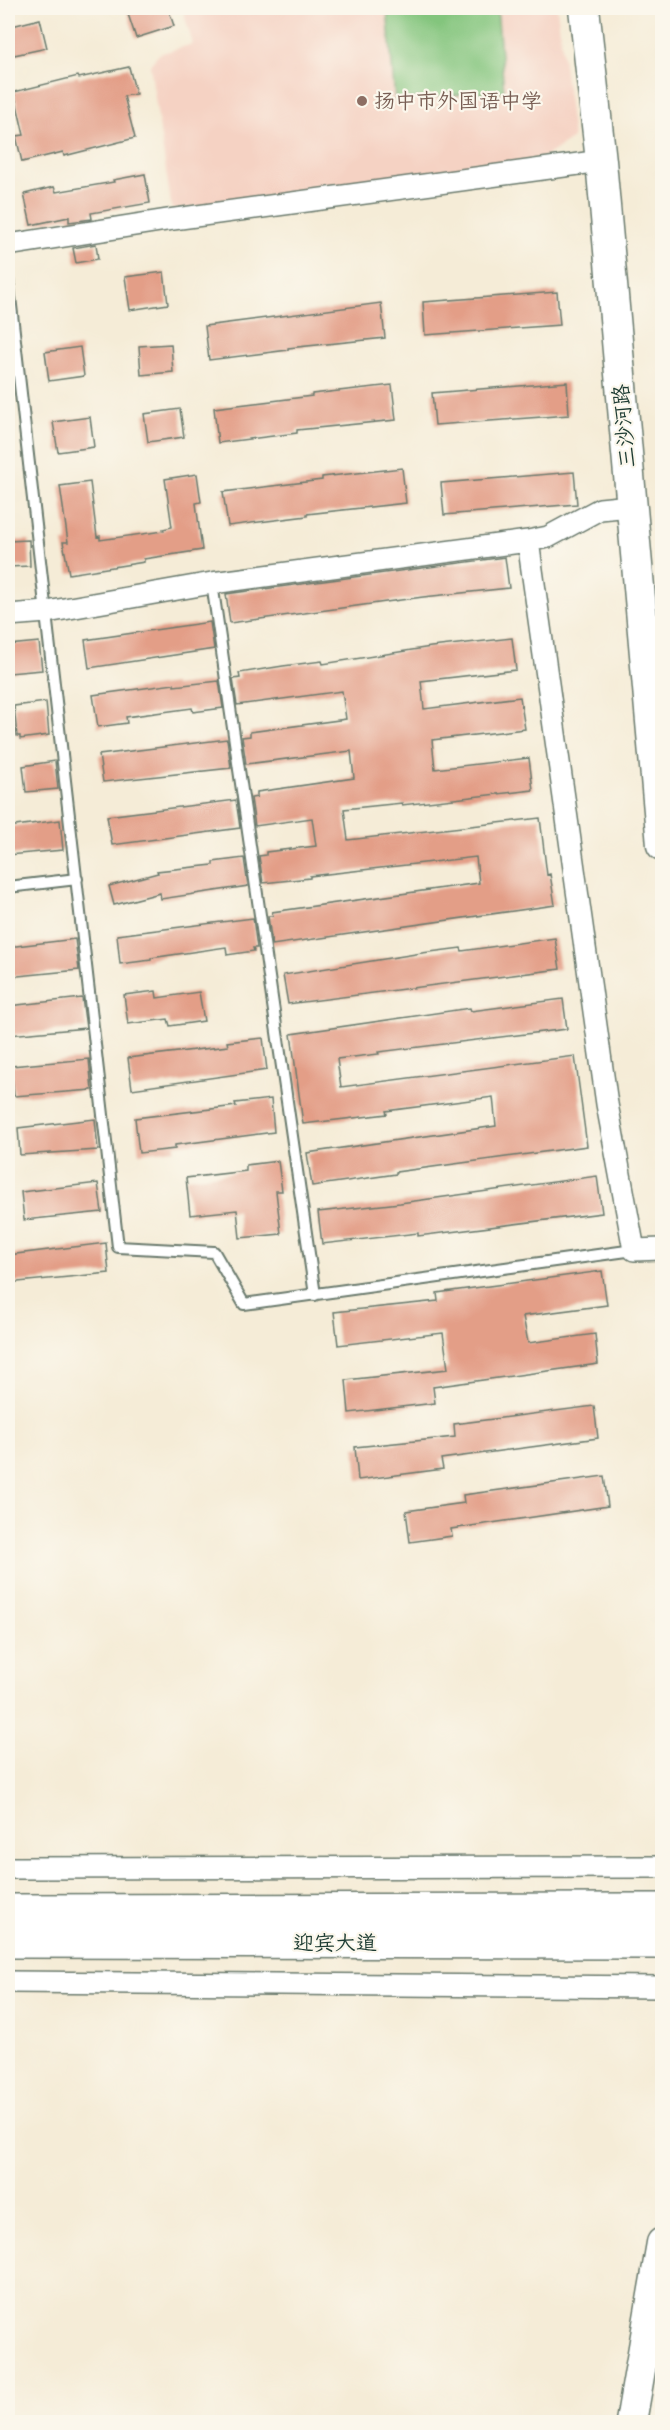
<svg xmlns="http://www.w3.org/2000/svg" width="670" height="2430" viewBox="0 0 670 2430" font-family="'Shantell Sans','LXGW WenKai TC',sans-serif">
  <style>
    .built { fill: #f5d2c3 }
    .green { fill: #83c57d; stroke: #518158; stroke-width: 1.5 }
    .building { fill: #e39e87 }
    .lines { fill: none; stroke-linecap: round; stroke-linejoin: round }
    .lane-casing { stroke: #6a7a6d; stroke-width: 14 }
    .street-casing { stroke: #6a7a6d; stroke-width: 24 }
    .secondary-casing { stroke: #6a7a6d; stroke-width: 33 }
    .primary-casing { stroke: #6a7a6d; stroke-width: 36 }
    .lane { stroke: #fff; stroke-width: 10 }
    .street { stroke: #fff; stroke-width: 21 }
    .secondary { stroke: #fff; stroke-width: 30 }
    .primary { stroke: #fff; stroke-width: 33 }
    .education-dot { fill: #8d6e63; stroke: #fbf7ec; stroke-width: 2 }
    .labels { text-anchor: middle; stroke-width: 4.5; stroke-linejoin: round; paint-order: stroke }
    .education-label { font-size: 21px; fill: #785e54; stroke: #fbf7ec; text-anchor: start }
    .street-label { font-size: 21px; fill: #1f3d34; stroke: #fbf7ec }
  </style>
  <rect width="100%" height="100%" fill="#fbf7ec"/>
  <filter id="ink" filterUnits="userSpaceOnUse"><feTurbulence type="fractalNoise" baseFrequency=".0167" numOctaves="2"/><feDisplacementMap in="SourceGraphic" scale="12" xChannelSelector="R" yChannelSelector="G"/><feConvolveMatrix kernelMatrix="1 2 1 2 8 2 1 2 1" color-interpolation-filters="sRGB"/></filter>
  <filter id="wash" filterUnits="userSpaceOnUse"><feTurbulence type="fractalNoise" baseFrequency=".008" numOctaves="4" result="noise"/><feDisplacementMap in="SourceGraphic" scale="24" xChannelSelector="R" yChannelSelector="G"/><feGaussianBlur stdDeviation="1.35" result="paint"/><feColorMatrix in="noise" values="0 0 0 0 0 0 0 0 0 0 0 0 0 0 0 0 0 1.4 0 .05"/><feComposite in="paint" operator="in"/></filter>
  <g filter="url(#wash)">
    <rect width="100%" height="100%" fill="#f5ecd7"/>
    <path class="built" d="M182,8h375l16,130 -32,21 -369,51 -22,-145 9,-11 34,-10z"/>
    <path class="green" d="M387,8h110l7,83 -109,9z"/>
    <g id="blocks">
      <path class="building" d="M137,8h31l6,18 -38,12 -9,-27z
        M40,19l7,29 -33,7 -6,-28z
        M129,67l7,27 -12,2 11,42 -71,18 -1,-4 -41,10 -6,-26 8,-1 -10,-43 64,-16 1,2z
        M145,174l5,29 -59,10 1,6 -23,3v-5l-38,8 -7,-31 30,-7 2,5 58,-10 -1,-2z
        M96,244l2,15 -22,4 -3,-15z
        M164,272l4,32 -38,6 -5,-33z
        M557,292l3,33 -135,10 -2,-33z
        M381,303l4,35 -97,10v2l-79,10 -4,-34z
        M171,344l2,28 -32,3 -2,-29z
        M80,347l4,29 -35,5 -4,-29z
        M567,382l2,33 -134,10 -3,-32z
        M392,385l4,35 -99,10v3l-79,10 -4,-35 98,-12v-2z
        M180,409l4,28 -36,5 -4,-28z
        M90,417l4,30 -36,5 -5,-30z
        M402,468l4,35 -99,11v2l-79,10 -5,-34 99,-12v-3z
        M574,472l3,32 -133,11 -3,-32z
        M197,474l4,28 -5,1 6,47 -58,9v3l-75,12 -6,-32h5l-8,-56 30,-4 7,55 3,-1v4l64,-9 -1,-2 9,-2 -7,-48z
        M29,540l1,26 -22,1v-26z
        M505,557l4,31 -86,9 -193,26 -4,-29z
        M210,622l4,27 -125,19 -4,-28z
        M512,638l4,32 -95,11 3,28 96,-12 5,32 -93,11 3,29 94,-11 4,32 -131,15v-2l-58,6 4,31 192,-22 7,57 3,-1 5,31 -283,40 -4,-29h5l-1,-4 207,-29 -3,-26 -166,19v2l-47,5 -4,-27 7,-1v-3l50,-6 -4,-28 -57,8 -4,-28 6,-1v-5l97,-14 -3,-27 -105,13 -4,-27 8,-1v-4l96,-13 -4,-28 -105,14 -4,-26 7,-1 -1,-5 44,-7 39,-5 1,3 108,-17z
        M39,642l3,28 -33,3 -1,-28z
        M219,681l4,27 -30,4 -1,-4 -66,9 1,6 -29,4 -5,-32 81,-11v2z
        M46,702l3,33 -29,4v-3h-3l-3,-30z
        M227,739l4,29 -128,14 -4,-27z
        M55,761l3,28 -32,3 -3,-26z
        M236,800l4,28 -128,17 -5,-29z
        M60,820l3,30 -55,5v-28z
        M244,858l4,28 -87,13 -1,-6 -46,12 -5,-19 49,-13 -1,-2 56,-6v-3z
        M253,918l4,30h-4l1,3 -27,4 -1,-8 -75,11v2l-31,4 -3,-29z
        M555,938l5,31 -272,35 -5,-29 139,-22 39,-5 1,3z
        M75,939l4,31 -71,7v-30z
        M156,991l1,7 42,-6 5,29 -34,5 -2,-7 -40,5 -4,-29z
        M82,998l4,30 -77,7 -1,-29z
        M563,999l4,30 -189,23 1,2 -42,5 4,28 234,-31 12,90 -191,26v2l-84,12 -5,-33 189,-27 -3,-29 -107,14 1,3 -84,10 -12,-90 179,-26 1,3z
        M263,1038l4,32 -135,19 -4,-31 100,-12 -1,-4z
        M89,1059l3,31 -78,6 -3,-30z
        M271,1099l3,33 -99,13v4l-36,4 -4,-35 101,-12 -1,-3z
        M95,1119l3,31 -78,5 -2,-27z
        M278,1161l4,30h-6l5,43 -41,4 -3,-28 -47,5 -4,-37 60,-7v-6z
        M597,1176l5,37 -184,23v-3l-96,11 -4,-32 82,-9z
        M98,1183l4,29 -78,8 -3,-28z
        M106,1243l3,30 -101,10v-28z
        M602,1271l5,34 -84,11 5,27 67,-9 3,30 -165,23 2,16 -86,10 -3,-33 102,-11 -5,-36 -105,12 -4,-33 104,-11 -1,-8z
        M594,1406l4,32 -157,21 2,10 -85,11 -3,-33 100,-10 -1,-13z
        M604,1476l4,30 -157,23 1,7 -42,6 -4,-31 58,-8 -1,-8z"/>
    </g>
  </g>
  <g filter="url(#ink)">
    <use href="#blocks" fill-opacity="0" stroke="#6a7a6d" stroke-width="1.5"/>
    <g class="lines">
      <g class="lane-casing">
        <path id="lane" d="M8,279l110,968 96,5 30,52 390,-54
          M212,583l103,712
          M8,887l69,-8"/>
      </g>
      <g class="street-casing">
        <path id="street" d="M8,245l159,-25 434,-59
          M528,541l79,563 27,146 28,-1
          M8,615l39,-3 165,-29 316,-42 20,-4 52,-28 30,-3
          M8,1868l654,-1
          M8,1982l654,5"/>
      </g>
      <g class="secondary-casing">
        <path id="secondary" d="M584,8l17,153 61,684
          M631,2422l31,-179"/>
      </g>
      <g class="primary-casing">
        <path id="primary" d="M8,1911l654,-1
          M8,1941l654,1"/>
      </g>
      <use href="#lane" class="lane"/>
      <use href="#street" class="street"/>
      <use href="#secondary" class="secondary"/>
      <use href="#primary" class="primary"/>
    </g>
  </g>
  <circle class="education-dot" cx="362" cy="101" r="6"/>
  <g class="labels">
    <g class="education-label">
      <text x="374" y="108">扬中市外国语中学</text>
    </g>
    <g class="street-label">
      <text transform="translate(624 426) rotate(-95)" y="7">三沙河路</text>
      <text x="335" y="1950">迎宾大道</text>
    </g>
  </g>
  <rect width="670" height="2430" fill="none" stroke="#fbf7ec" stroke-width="30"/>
</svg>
